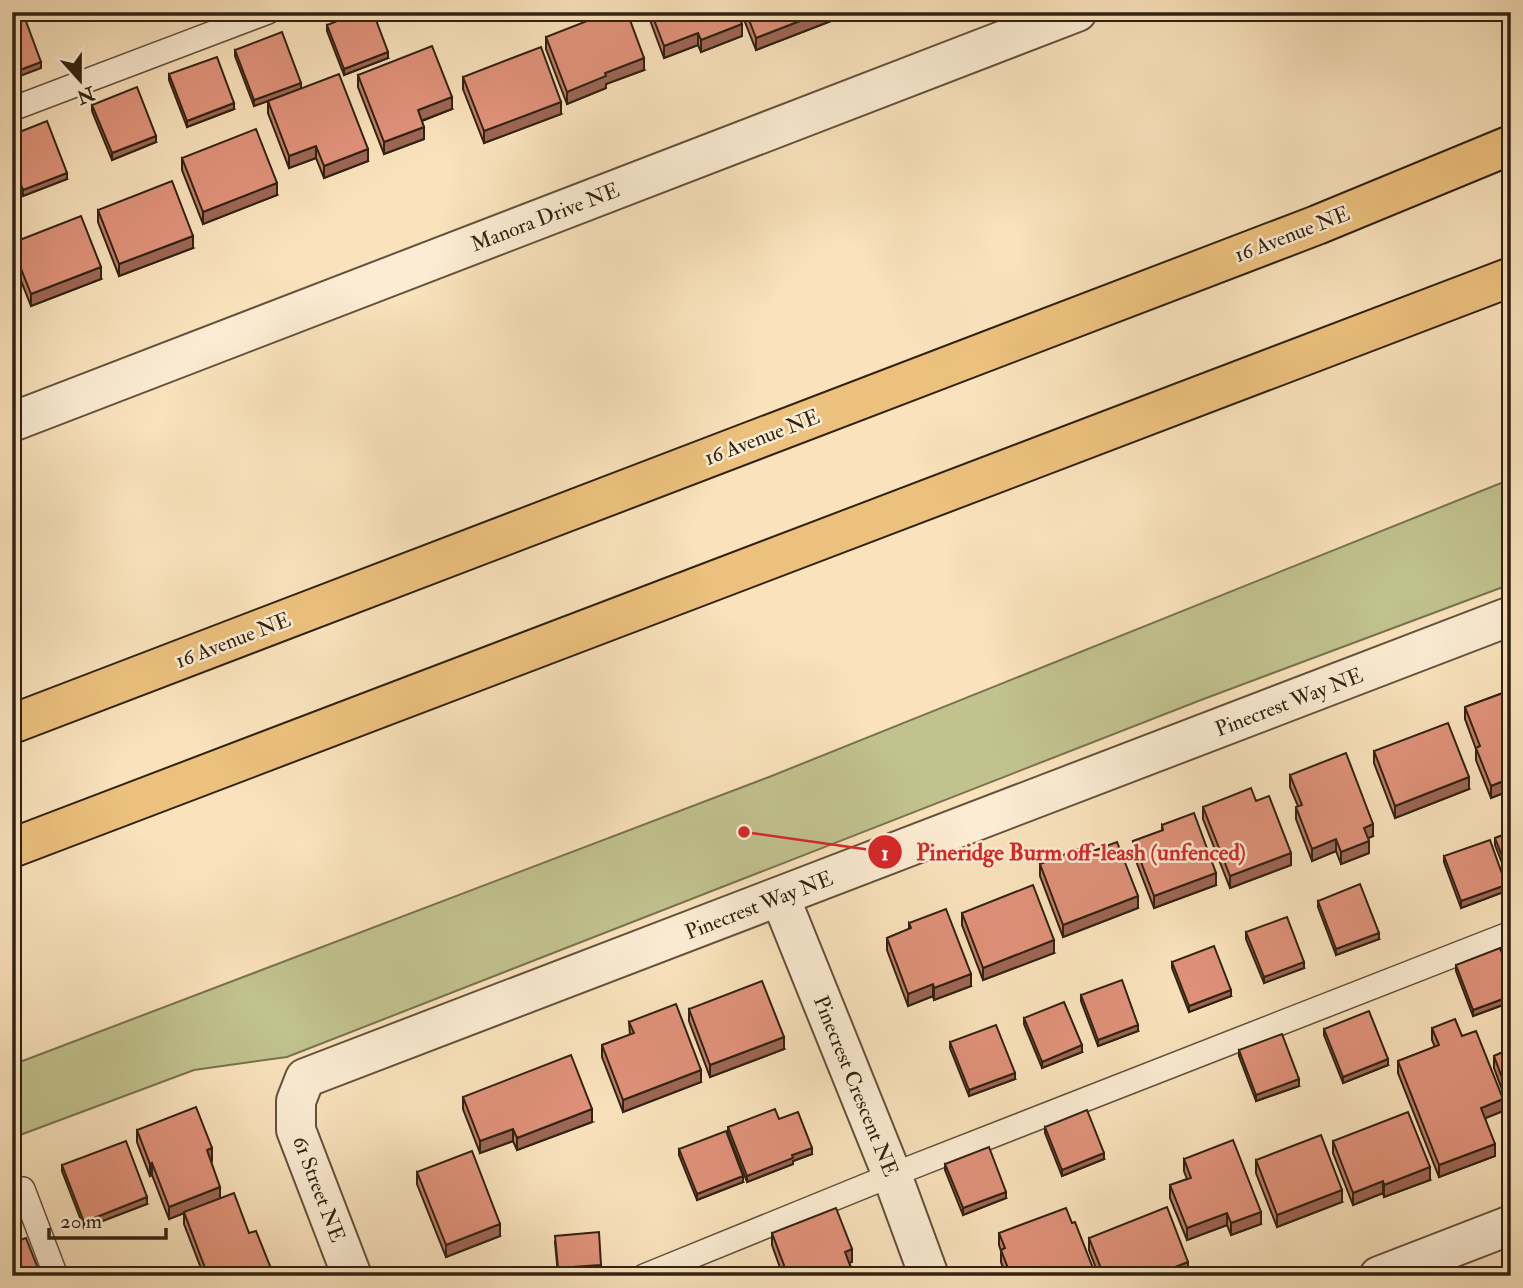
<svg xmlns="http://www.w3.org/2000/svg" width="1523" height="1288" viewBox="0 0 1523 1288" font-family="'IM FELL Double Pica',serif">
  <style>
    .green { fill: #c1c28e; stroke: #797250; stroke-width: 2 }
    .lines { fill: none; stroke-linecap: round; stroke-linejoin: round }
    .lane-casing { stroke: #63523c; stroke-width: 26 }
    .street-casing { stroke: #63523c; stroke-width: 42 }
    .highway-casing { stroke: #312211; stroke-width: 42 }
    .lane { stroke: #fbecd3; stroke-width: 23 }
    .street { stroke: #fbecd3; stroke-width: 38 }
    .highway { stroke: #ecc17e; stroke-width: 38 }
    .wall { fill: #c17e69; stroke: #312211; stroke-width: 2 }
    .shaded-wall { fill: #9d6655; stroke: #312211; stroke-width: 2 }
    .building { fill: #e0927a; stroke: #312211; stroke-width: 2 }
    .labels { text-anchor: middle; stroke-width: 5; stroke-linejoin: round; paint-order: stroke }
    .street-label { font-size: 21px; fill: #312211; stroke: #fbecd3 }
    .leader { fill: none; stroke: #d62828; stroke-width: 2.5 }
    .callout-dot { fill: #d62828; stroke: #fbecd3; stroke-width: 2.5 }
    .mark-label { font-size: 21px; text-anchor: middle; font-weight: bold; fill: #fff }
    .callout-label { font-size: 23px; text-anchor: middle; font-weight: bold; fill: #d62828; stroke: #fbecd3; stroke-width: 5; stroke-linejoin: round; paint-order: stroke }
  </style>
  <rect width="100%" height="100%" fill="#f9e2bc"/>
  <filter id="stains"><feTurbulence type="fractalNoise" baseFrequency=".00286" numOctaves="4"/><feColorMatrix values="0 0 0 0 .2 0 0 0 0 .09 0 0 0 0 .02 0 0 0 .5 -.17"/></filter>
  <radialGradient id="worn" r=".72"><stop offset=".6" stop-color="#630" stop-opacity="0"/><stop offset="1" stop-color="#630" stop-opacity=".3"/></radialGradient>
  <path class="green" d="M1511,479v105l-310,116 -914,357 -93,13 -182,68v-73l757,-288z"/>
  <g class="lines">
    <g class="lane-casing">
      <path id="lane" d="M12,109l256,-97
        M12,1192l11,-3 33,87
        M644,1276l248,-101 619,-242"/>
    </g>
    <g class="street-casing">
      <path id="street" d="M12,422l1065,-410
        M780,897l112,278 37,101
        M352,1276l-56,-146v-29l9,-23 1206,-462
        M1379,1276l132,-51"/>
    </g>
    <g class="highway-casing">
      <path id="highway" d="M12,724l1305,-499 194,-80
        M12,848l1499,-571"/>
    </g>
    <use href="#lane" class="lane"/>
    <use href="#street" class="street"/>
    <use href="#highway" class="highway"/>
  </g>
  <path class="wall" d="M647,12h90l5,24 -41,16 -3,-7 -34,13z
    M741,12h90v9l-75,29z
    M327,25l61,33 -44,17 -17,-44z
    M546,37l98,33 -38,14v4l-39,16 -21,-55z
    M235,50l66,38 67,73 -44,17 -8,-20 -27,10 -21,-55v-12l-14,5 -19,-50z
    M169,74l65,35 -47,18 -18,-47z
    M358,75l94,34 -30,12 2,18 -40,15 -26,-67z
    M463,77l98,37 -77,29 -21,-54z
    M92,105l64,37 -44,18 -20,-49z
    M12,135l55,44 -44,17 -11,-27z
    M182,158l95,37 -74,29 -21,-54z
    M98,210l95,38 -74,28 -21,-54z
    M12,243l89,36 -70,27 -19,-48z
    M1511,690v100l-20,8 -15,-38v-11l-11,-30v-12z
    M1374,751l95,38 -74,29 -21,-55z
    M1290,775l83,61 -5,2 1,15 -28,11 -5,-13 -24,10 -16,-42v-12l2,-1 -8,-19z
    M1256,801l35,64 -61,23 -27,-69v-12z
    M1162,825l54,60 -62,23 -21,-55v-12l29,-10z
    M1511,832v54l-16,-41v-7z
    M1080,856l58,52 -75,29 -23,-61v-12z
    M1444,856l62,35 -45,17 -17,-46z
    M1318,901l61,38 -43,16 -18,-48z
    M962,913l92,40 -71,27 -21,-55z
    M909,923l62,63 -37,14 -1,-4 -25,10 -21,-56v-12l22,-9z
    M1246,932l58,36 -40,15 -18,-44z
    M1172,962l59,34 -42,16 -17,-44z
    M1456,965l55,10v27l-38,14 -17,-45z
    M1081,995l57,36 -40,15 -17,-45z
    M689,1009l95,40 -74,28 -21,-56z
    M1024,1018l58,34 -40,16 -18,-44z
    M629,1022l72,60 -78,30 -21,-55v-12l28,-10z
    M1432,1028l30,8 41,75 -18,7 10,38 -56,21 -41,-104v-12l37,-14 -3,-7z
    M1324,1029l64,36 -45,18 -19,-48z
    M950,1042l65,37 -46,17 -19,-48z
    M1511,1045l-1,66 -16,-43v-12l10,-4v-4z
    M1239,1050l60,36 -43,15 -17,-45z
    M463,1097l129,25 -75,28 -4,-9 -33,12 -17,-44z
    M779,1119l33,35 -19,7v3l-46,18 -19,-49v-6z
    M1045,1127l59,32 -42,17 -17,-43z
    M137,1130l75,31h-1l9,37 29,35 23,43h-68l-20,-52v-11l-15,6 -17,-44 -2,1 -13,-34z
    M1333,1141l97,39 -46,17 -1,-4 -30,12 -20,-52z
    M679,1149l64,33 -46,18 -18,-45z
    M1184,1159l77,65 -30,11 -4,-10 -40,15 -17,-42v-13l17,-6 -3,-8z
    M1256,1160l86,42 -65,25 -21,-54z
    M945,1164l61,34 -43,17 -18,-45z
    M62,1165l85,39 -63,24 -22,-57z
    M417,1172l83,64 -54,21 -29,-73z
    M1072,1223l24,53h-90l-5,-14v-11l-2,-6v-12z
    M772,1233l80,29h-3l5,14h-71l-11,-31z
    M1089,1238l99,36 -5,2h-84l-10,-26z
    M555,1242l46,23v6l-43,3z"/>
  <path class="shaded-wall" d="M823,12h8v9l-75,29v-12z
    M742,24v12l-41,16v-12z
    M698,33v12l-34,13v-12z
    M388,52v6l-44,17v-6z
    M644,58v12l-38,14v4l-39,16v-12l38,-19z
    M41,62v6l-29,11v-6z
    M301,83v6l-47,17v-6z
    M452,97v12l-34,13v-12z
    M561,102v12l-77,29v-12z
    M234,103v6l-47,18v-6z
    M424,127v12l-40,15v-12z
    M156,136v6l-44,18v-7z
    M316,146v12l-27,10v-12z
    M368,149v12l-44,17v-12z
    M67,173v6l-44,17v-6z
    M277,183v12l-74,29v-12z
    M193,236v12l-74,28v-12z
    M101,267v12l-70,27v-12z
    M1469,777v12l-74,29v-12z
    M1511,778v12l-20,8v-12z
    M1373,824v12l-9,4v-12z
    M1336,839v12l-24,10v-12z
    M1369,841v12l-28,11v-12z
    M1291,853v12l-61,23v-12z
    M1216,873v12l-62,23v-12z
    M1506,885v6l-45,17v-7z
    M1138,896v12l-75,29v-12z
    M1379,933v6l-43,16v-6z
    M1054,940v13l-71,27v-12z
    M1304,962v6l-40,15v-6z
    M971,974v12l-37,14v-12z
    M933,984v12l-25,10v-12z
    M1231,990v6l-42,16v-6z
    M1511,996v6l-38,14v-6z
    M1138,1025v6l-40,15v-6z
    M784,1037v12l-74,28v-12z
    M1082,1045v7l-40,16v-6z
    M1388,1059v6l-45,18v-6z
    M701,1070v12l-78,30v-12z
    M1015,1073v6l-46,17v-6z
    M1299,1079v7l-43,15v-6z
    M1503,1099v12l-22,9v-12z
    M592,1109v13l-75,28v-12z
    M513,1129v12l-33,12v-12z
    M1495,1144v12l-56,21v-12z
    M212,1148v13l-5,1v-12z
    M812,1148v6l-19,7v3l-46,18v-6l45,-21z
    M1104,1153v6l-42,17v-6z
    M152,1163v12l-2,1v-12z
    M1430,1167v13l-46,17v-12z
    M743,1176v6l-46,18v-6z
    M1383,1181v12l-30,12v-12z
    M220,1187v12l-51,20v-12z
    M1342,1190v12l-65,25v-12z
    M1006,1192v6l-43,17v-7z
    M147,1197v7l-63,24v-6z
    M1261,1212v12l-30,11v-12z
    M1227,1213v12l-40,15v-12z
    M500,1224v12l-54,21v-12z
    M852,1249v13l-7,2v-12z
    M1188,1262v12l-5,2h-31z
    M272,1271v5h-13z"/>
  <path class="building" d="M360,12h13l15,40 -44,17 -17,-44z
    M610,12h17l17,46 -39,15 1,3 -39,16 -21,-55z
    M651,12h86l5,12 -41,16 -3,-7 -34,13z
    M746,12h77l-67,26z
    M24,16l17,46 -29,11v-52z
    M282,32l19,51 -47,17 -19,-50z
    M432,46l20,51 -34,13 6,17 -40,15 -26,-67z
    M541,47l20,55 -77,29 -21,-54z
    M217,57l17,46 -47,18 -18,-47z
    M339,74l29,75 -44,17 -8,-20 -27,10 -21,-55z
    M137,87l19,49 -44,17 -20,-48z
    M47,121l20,52 -44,17 -11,-27v-28z
    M256,129l21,54 -74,29 -21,-54z
    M172,181l21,55 -74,28 -21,-54z
    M81,216l20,51 -70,27 -19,-48v-3z
    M1511,690v88l-20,8 -15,-38 4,-2 -15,-39z
    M1448,723l21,54 -74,29 -21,-55z
    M1346,753l27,71 -9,4 5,13 -28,11 -5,-13 -24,10 -16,-42 6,-2 -12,-30z
    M1251,788l5,13 13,-5 22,57 -61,23 -27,-69z
    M1194,813l22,60 -62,23 -21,-55 30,-11 -1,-5z
    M1511,832v47l-16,-41z
    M1490,840l16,45 -45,16 -17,-45z
    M1117,842l21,54 -75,29 -23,-61 38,-15 2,7z
    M1360,884l19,49 -43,16 -18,-48z
    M1033,885l21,55 -71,28 -21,-55z
    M946,909l25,65 -37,14 -1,-4 -25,10 -21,-56 24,-10 -2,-5z
    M1287,917l17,45 -40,15 -18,-45z
    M1214,946l17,44 -42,16 -17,-44z
    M1500,948l11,27v21l-38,14 -17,-45z
    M1122,980l16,45 -40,15 -17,-45z
    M762,981l22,56 -74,28 -21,-56z
    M1064,1002l18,43 -40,17 -18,-44z
    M676,1004l25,66 -78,30 -21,-55 32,-12 -5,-11z
    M1369,1011l19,48 -45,18 -19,-48z
    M1455,1019l7,17 14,-5 27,68 -22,9 14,36 -56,21 -41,-104 41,-16 -7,-17z
    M996,1025l19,48 -46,17 -19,-48z
    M1282,1034l17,45 -43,16 -17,-45z
    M1511,1045v54h-1l-16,-43 11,-5 -1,-3z
    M571,1055l21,54 -75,29 -4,-9 -33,12 -17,-44z
    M196,1107l16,41 -5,2 13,37 -51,20 -17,-44 -2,1 -13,-34z
    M775,1109l4,10 19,-7 14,36 -20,7 1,3 -46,18 -19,-49z
    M1087,1110l17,43 -42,17 -17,-43z
    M1408,1112l22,55 -46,18 -1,-4 -30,12 -20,-52z
    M726,1131l17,45 -46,18 -18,-45z
    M1321,1135l21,55 -65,25 -21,-55z
    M1233,1140l28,72 -30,11 -4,-10 -40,15 -17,-43 21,-7 -7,-19z
    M126,1141l21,56 -63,25 -22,-57z
    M989,1147l17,45 -43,16 -18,-44z
    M472,1151l28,73 -54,21 -29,-73z
    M234,1193l15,40 7,-2 16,40 -13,5h-51l-24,-64z
    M1167,1207l21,55 -36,14h-48l-15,-38z
    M836,1208l16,41 -7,3 9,24h-66l-16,-43z
    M1066,1208l6,15 3,-1 21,54h-85l-10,-26 4,-2 -6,-15z
    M599,1232l2,33 -43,3 -3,-32z
    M26,1238l15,38h-29v-33z
    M176,1268l3,8h-23z
    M616,1269l3,7h-20z"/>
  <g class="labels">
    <g class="street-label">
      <text transform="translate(545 217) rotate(-21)" y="7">Manora Drive NE</text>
      <text transform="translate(1292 234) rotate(-21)" y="7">16 Avenue NE</text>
      <text transform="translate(762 437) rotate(-21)" y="7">16 Avenue NE</text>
      <text transform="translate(233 640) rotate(-21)" y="7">16 Avenue NE</text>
      <text transform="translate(1289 702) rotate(-21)" y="7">Pinecrest Way NE</text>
      <text transform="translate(759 905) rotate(-21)" y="7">Pinecrest Way NE</text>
      <text transform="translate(856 1086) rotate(68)" y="7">Pinecrest Crescent NE</text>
      <text transform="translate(319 1189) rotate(69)" y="7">61 Street NE</text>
    </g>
  </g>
  <path class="leader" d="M744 832L885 852"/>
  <g class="callout-dot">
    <circle cx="744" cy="832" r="7"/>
    <circle cx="885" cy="852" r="18"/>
  </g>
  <g class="mark-label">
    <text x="885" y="860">1</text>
  </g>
  <g class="callout-label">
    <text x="1081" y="860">Pineridge Burm off-leash (unfenced)</text>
  </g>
  <rect width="1523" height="1288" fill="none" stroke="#f9e2bc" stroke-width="42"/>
  <rect x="14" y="14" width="1495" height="1260" fill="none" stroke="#312211" stroke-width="3.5"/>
  <rect x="21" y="21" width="1481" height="1246" fill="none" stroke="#312211" stroke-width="2"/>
  <g transform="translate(80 80) rotate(159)" stroke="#fbecd3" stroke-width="5" paint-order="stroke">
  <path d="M0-5L12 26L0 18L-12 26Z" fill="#312211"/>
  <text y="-10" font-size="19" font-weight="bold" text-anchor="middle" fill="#312211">N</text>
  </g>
  <path d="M49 1228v10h117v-10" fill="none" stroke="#312211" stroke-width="3.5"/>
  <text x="60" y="1228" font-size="21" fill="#312211" stroke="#fbecd3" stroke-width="5" paint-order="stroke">20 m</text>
  <rect width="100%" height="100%" filter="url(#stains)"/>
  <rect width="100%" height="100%" fill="url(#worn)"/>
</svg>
